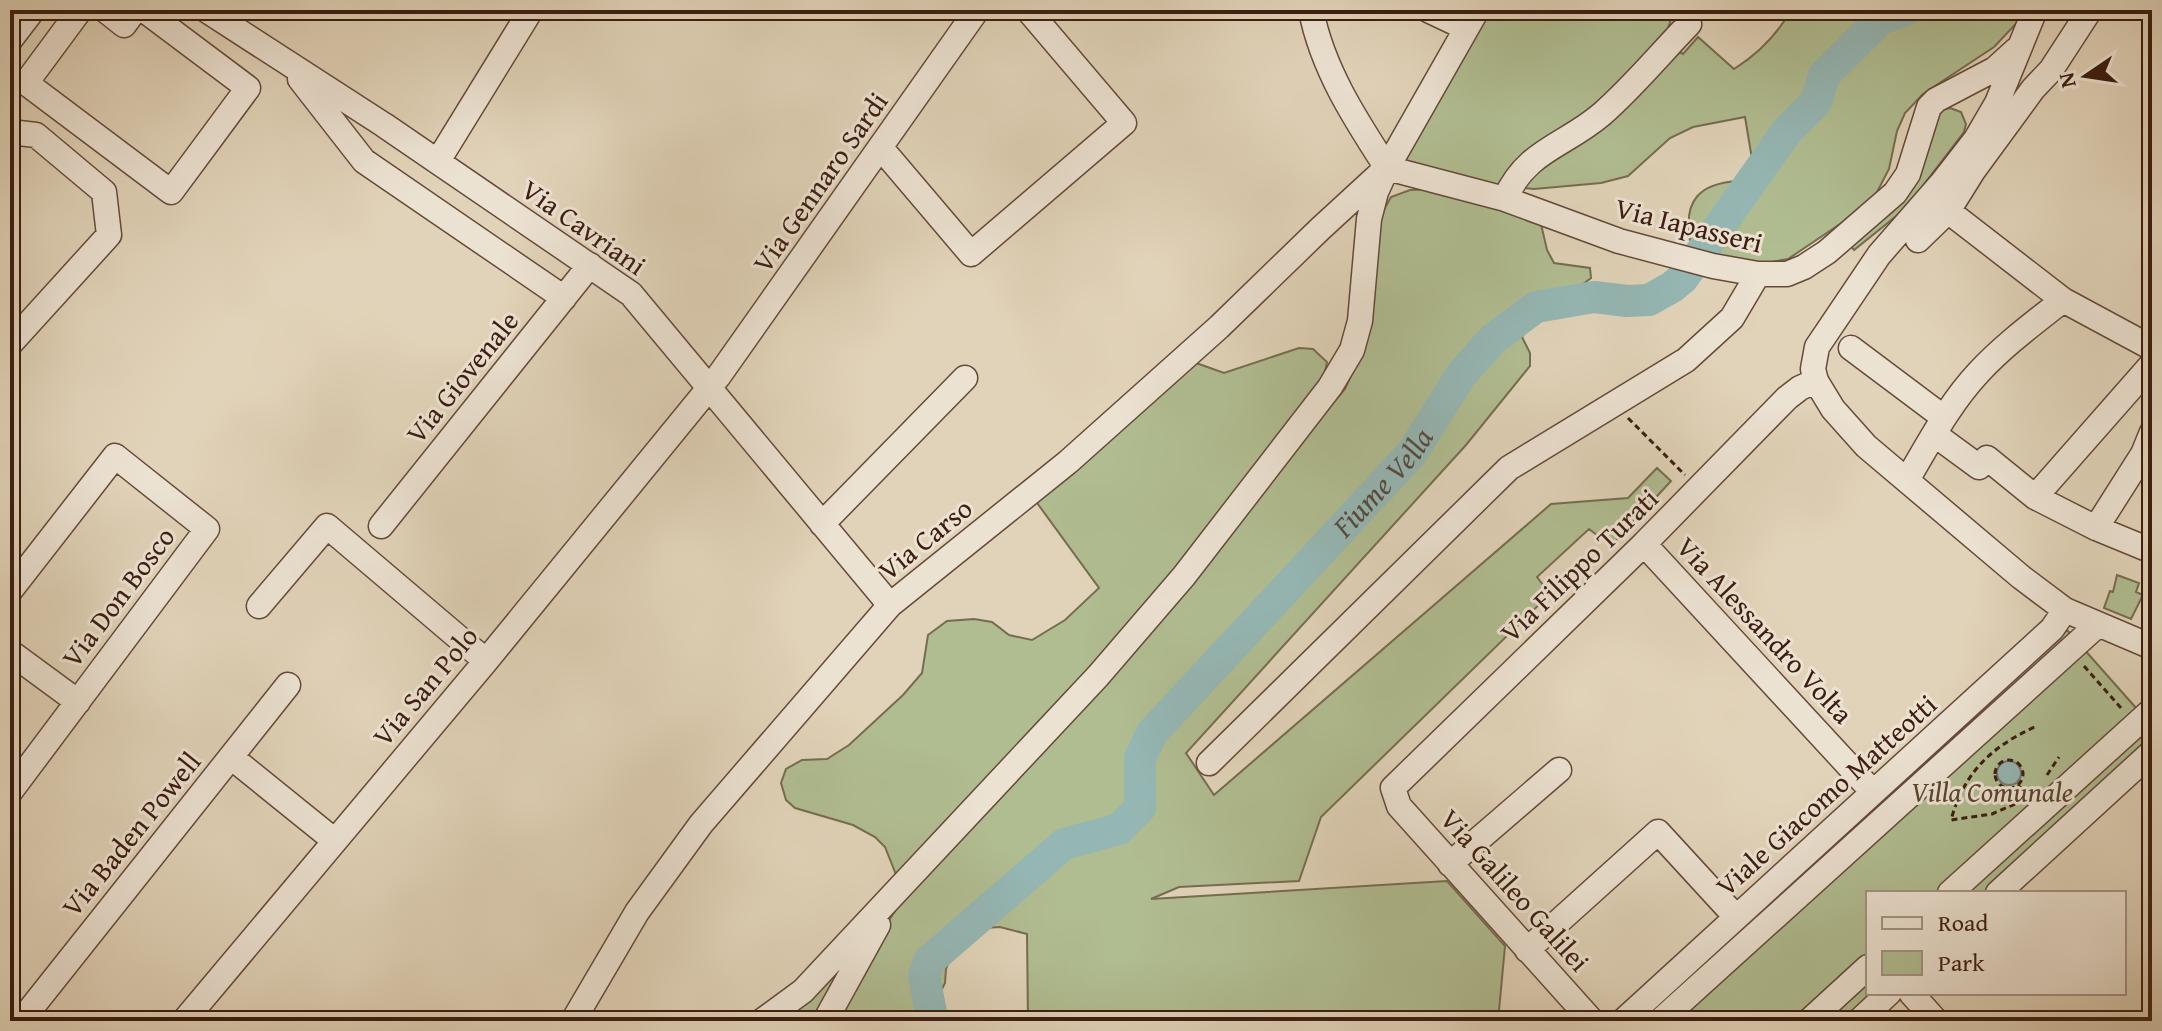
<svg xmlns="http://www.w3.org/2000/svg" width="2162" height="1031" viewBox="0 0 2162 1031" font-family="'Gentium Book Plus',serif">
  <style>
    .green { fill: #b0bd91; stroke: #766d50; stroke-width: 2 }
    .water { fill: #95b7b4; stroke: #717972; stroke-width: 2 }
    .lines { fill: none; stroke-linecap: round; stroke-linejoin: round }
    .river { stroke: #95b7b4; stroke-width: 32 }
    .minor-casing { stroke: #654a3a; stroke-width: 27 }
    .path { stroke: #3c1d10; stroke-width: 3; stroke-dasharray: 6 4; stroke-linecap: butt }
    .minor { stroke: #ece2d2; stroke-width: 24 }
    .labels { text-anchor: middle; stroke-width: 6; stroke-linejoin: round; paint-order: stroke }
    .street-label { font-size: 28px; fill: #3c1d10; stroke: #ece2d2 }
    .park-label { font-size: 28px; font-style: italic; fill: #594530; stroke: #ece2d2 }
    .water-label { font-size: 30px; font-style: italic; fill: #574b41; stroke: #ece2d2 }
  </style>
  <rect width="100%" height="100%" fill="#e1d3b9"/>
  <filter id="stains"><feTurbulence type="fractalNoise" baseFrequency=".0025" numOctaves="4"/><feColorMatrix values="0 0 0 0 .2 0 0 0 0 .09 0 0 0 0 .02 0 0 0 .5 -.17"/></filter>
  <radialGradient id="worn" r=".72"><stop offset=".6" stop-color="#630" stop-opacity="0"/><stop offset="1" stop-color="#630" stop-opacity=".3"/></radialGradient>
  <path class="green" d="M1488,10h186l-11,34 20,10 15,-17 36,32c24,-15 43,-34 57,-59h238l-35,37 -71,47 -18,19 -8,18 -8,38 -13,25 -24,22 -64,43 -28,5 -39,-5 -31,-19c-7,-40 10,-57 49,-59l13,-22 -7,-42 -52,10 -23,11 -42,38 -27,7 -67,6 -79,-8 -59,-21z
    M1950,108l11,4 5,12 -2,8 -59,77 -51,41 -4,-5 42,-33 14,-16 34,-86z
    M1437,189l41,11 63,24 6,26 7,13 36,5 1,10 -8,6 -34,9 -27,44 8,16v13l-64,79 -280,308 28,42 337,-291 77,-6 29,-30 14,13 -60,65 -22,-17 -52,48 13,17 -229,223 -22,64 -120,6 -28,12 296,-18 58,65 -7,75h-470l-1,-87 -27,-7 -16,1 -30,21 -8,20 -1,14 -7,14 -14,11 5,13h-97l52,-93 26,-40 435,-499 22,-49 7,-58 2,-58 15,-27 19,-7z
    M1299,348l14,1 14,13 -4,19 -155,205 -269,296 -14,-35 -10,-10 -22,-12 -58,-17 -9,-8 -5,-17 5,-14 16,-9 25,-1 22,-14 54,-50 19,-22 6,-38 19,-14 27,-2 18,3 17,13 23,5 33,-20 34,-32 -67,-92 164,-133 28,10z
    M2117,575l22,8 -3,9 7,3 -12,24 -27,-11 6,-17 3,1z
    M2067,630l85,96v15l-167,152h-117v100h7l-31,28h-208z
    M864,934l-50,87h-44z"/>
  <path class="water" d="M1997 773a12 12 0 1 1 24 0a12 12 0 1 1-24 0Z"/>
  <g class="lines">
    <path class="river" id="s1" d="M930,1021l2,-3 -8,-42 5,-15 135,-117 55,-15 21,-21v-50l12,-25 260,-280 49,-78 32,-36 43,-32 58,-10 33,4 22,-1 23,-13 11,-9 104,-147 29,-29 8,-27 57,-56 25,-9"/>
    <g class="minor-casing">
      <path id="minor" d="M80,10l-54,73 145,109 77,-104 -104,-78
        M105,10l19,15 11,-15
        M206,10l178,115 247,169 259,311
        M1311,10c11,58 44,109 76,158
        M1428,10l38,18
        M2035,10l-38,93 -21,36 -35,45 -62,71 -62,92 -4,22 3,12 17,28 33,37 155,131 44,33 87,37
        M10,40l23,-30
        M300,79l64,82 200,137
        M10,132l26,3 68,57 5,43 -99,109
        M881,148l90,106 153,-131 -96,-113
        M438,161l93,-151
        M1387,168l118,31 114,42 94,25 45,8h29l17,-7 23,-15 68,-59 13,-19 21,-67 7,-7 59,-31 21,-19
        M1505,199c21,-49 60,-53 97,-85 31,-27 58,-60 87,-90l-5,-14
        M1948,211l115,89 89,48
        M1918,240l30,-29 25,-40 60,-82 18,-19 39,-60
        M1851,348l92,69
        M1934,434l45,33 8,-9 48,39 61,31 56,23
        M1907,480c22,-37 42,-76 72,-108 25,-27 55,-49 84,-72
        M2035,497l117,-133
        M822,524l143,-146
        M381,526l209,-261
        M2096,528l47,-74 9,-22
        M1644,544l229,248
        M10,591l105,-135 92,73 -197,263
        M259,606l68,-80 159,135
        M10,652l68,50
        M231,757l104,84
        M1209,763l300,-295 177,-108 46,-42 26,-44
        M1450,864l109,-94
        M1950,893l202,-183
        M1998,893l154,-141
        M1527,950l131,-118 78,85
        M1911,993l25,28
        M21,1021l267,-336
        M184,1021l302,-360 232,-284 259,-367
        M573,1021l64,-109 64,-88 189,-219 178,-143 151,-135 101,-98 62,-57
        M762,1021l41,-30 295,-315 86,-100 146,-189 22,-37 8,-29 9,-102 7,-27 11,-24 90,-158
        M825,1021l53,-96
        M1592,1021l-193,-215 -6,-18 251,-244 143,-146 13,-10 16,-7
        M1623,1021l429,-392 13,-19
        M1660,1021l432,-391
        M1809,1021l59,-54
        M1859,1021l30,-28"/>
    </g>
    <path class="path" d="M1628,418l57,57
      M2084,666l37,42
      M1995 774a14 14 0 1 1 28 0a14 14 0 1 1-28 0Z
      M2047,775l12,-18
      M2018,785l10,11
      M2015,804l-23,10 -41,6c13,-48 41,-74 86,-94"/>
    <use href="#minor" class="minor"/>
  </g>
  <g class="labels">
    <g class="street-label">
      <text transform="translate(820 182) rotate(-55)" y="10">Via Gennaro Sardi</text>
      <text transform="translate(1689 225) rotate(14)" y="10">Via Iapasseri</text>
      <text transform="translate(584 227) rotate(35)" y="10">Via Cavriani</text>
      <text transform="translate(462 377) rotate(-51)" y="10">Via Giovenale</text>
      <text transform="translate(925 539) rotate(-39)" y="10">Via Carso</text>
      <text transform="translate(1579 565) rotate(-44)" y="10">Via Filippo Turati</text>
      <text transform="translate(118 597) rotate(-53)" y="10">Via Don Bosco</text>
      <text transform="translate(1765 630) rotate(47)" y="10">Via Alessandro Volta</text>
      <text transform="translate(425 686) rotate(-50)" y="10">Via San Polo</text>
      <text transform="translate(1826 795) rotate(-42)" y="10">Viale Giacomo Matteotti</text>
      <text transform="translate(131 834) rotate(-51)" y="10">Via Baden Powell</text>
      <text transform="translate(1515 890) rotate(48)" y="10">Via Galileo Galilei</text>
    </g>
    <g class="park-label">
      <text x="1992" y="802">Villa Comunale</text>
    </g>
    <g class="water-label">
      <text dy="10" stroke="none"><textPath href="#s1" startOffset="746">Fiume Vella</textPath></text>
    </g>
  </g>
  <rect width="2162" height="1031" fill="none" stroke="#e1d3b9" stroke-width="40"/>
  <rect x="12" y="12" width="2138" height="1007" fill="none" stroke="#3c1d10" stroke-width="4"/>
  <rect x="20" y="20" width="2122" height="991" fill="none" stroke="#3c1d10" stroke-width="2"/>
  <rect x="1866" y="891" width="260" height="104" fill="#ece2d2" stroke="#a69384" stroke-width="2"/>
  <rect x="1882" y="917" width="40" height="12" fill="#ece2d2" stroke="#a69384" stroke-width="2"/>
  <text x="1938" y="931" font-size="24" fill="#3c1d10">Road</text>
  <rect x="1882" y="951" width="40" height="24" fill="#b0bd91" stroke="#a69384" stroke-width="2"/>
  <text x="1938" y="971" font-size="24" fill="#3c1d10">Park</text>
  <g transform="translate(2086 76) rotate(257)" stroke="#ece2d2" stroke-width="6" paint-order="stroke">
  <path d="M0-6L14 30L0 20L-14 30Z" fill="#3c1d10"/>
  <text y="-12" font-size="22" font-weight="bold" text-anchor="middle" fill="#3c1d10">N</text>
  </g>
  <rect width="100%" height="100%" filter="url(#stains)"/>
  <rect width="100%" height="100%" fill="url(#worn)"/>
</svg>
